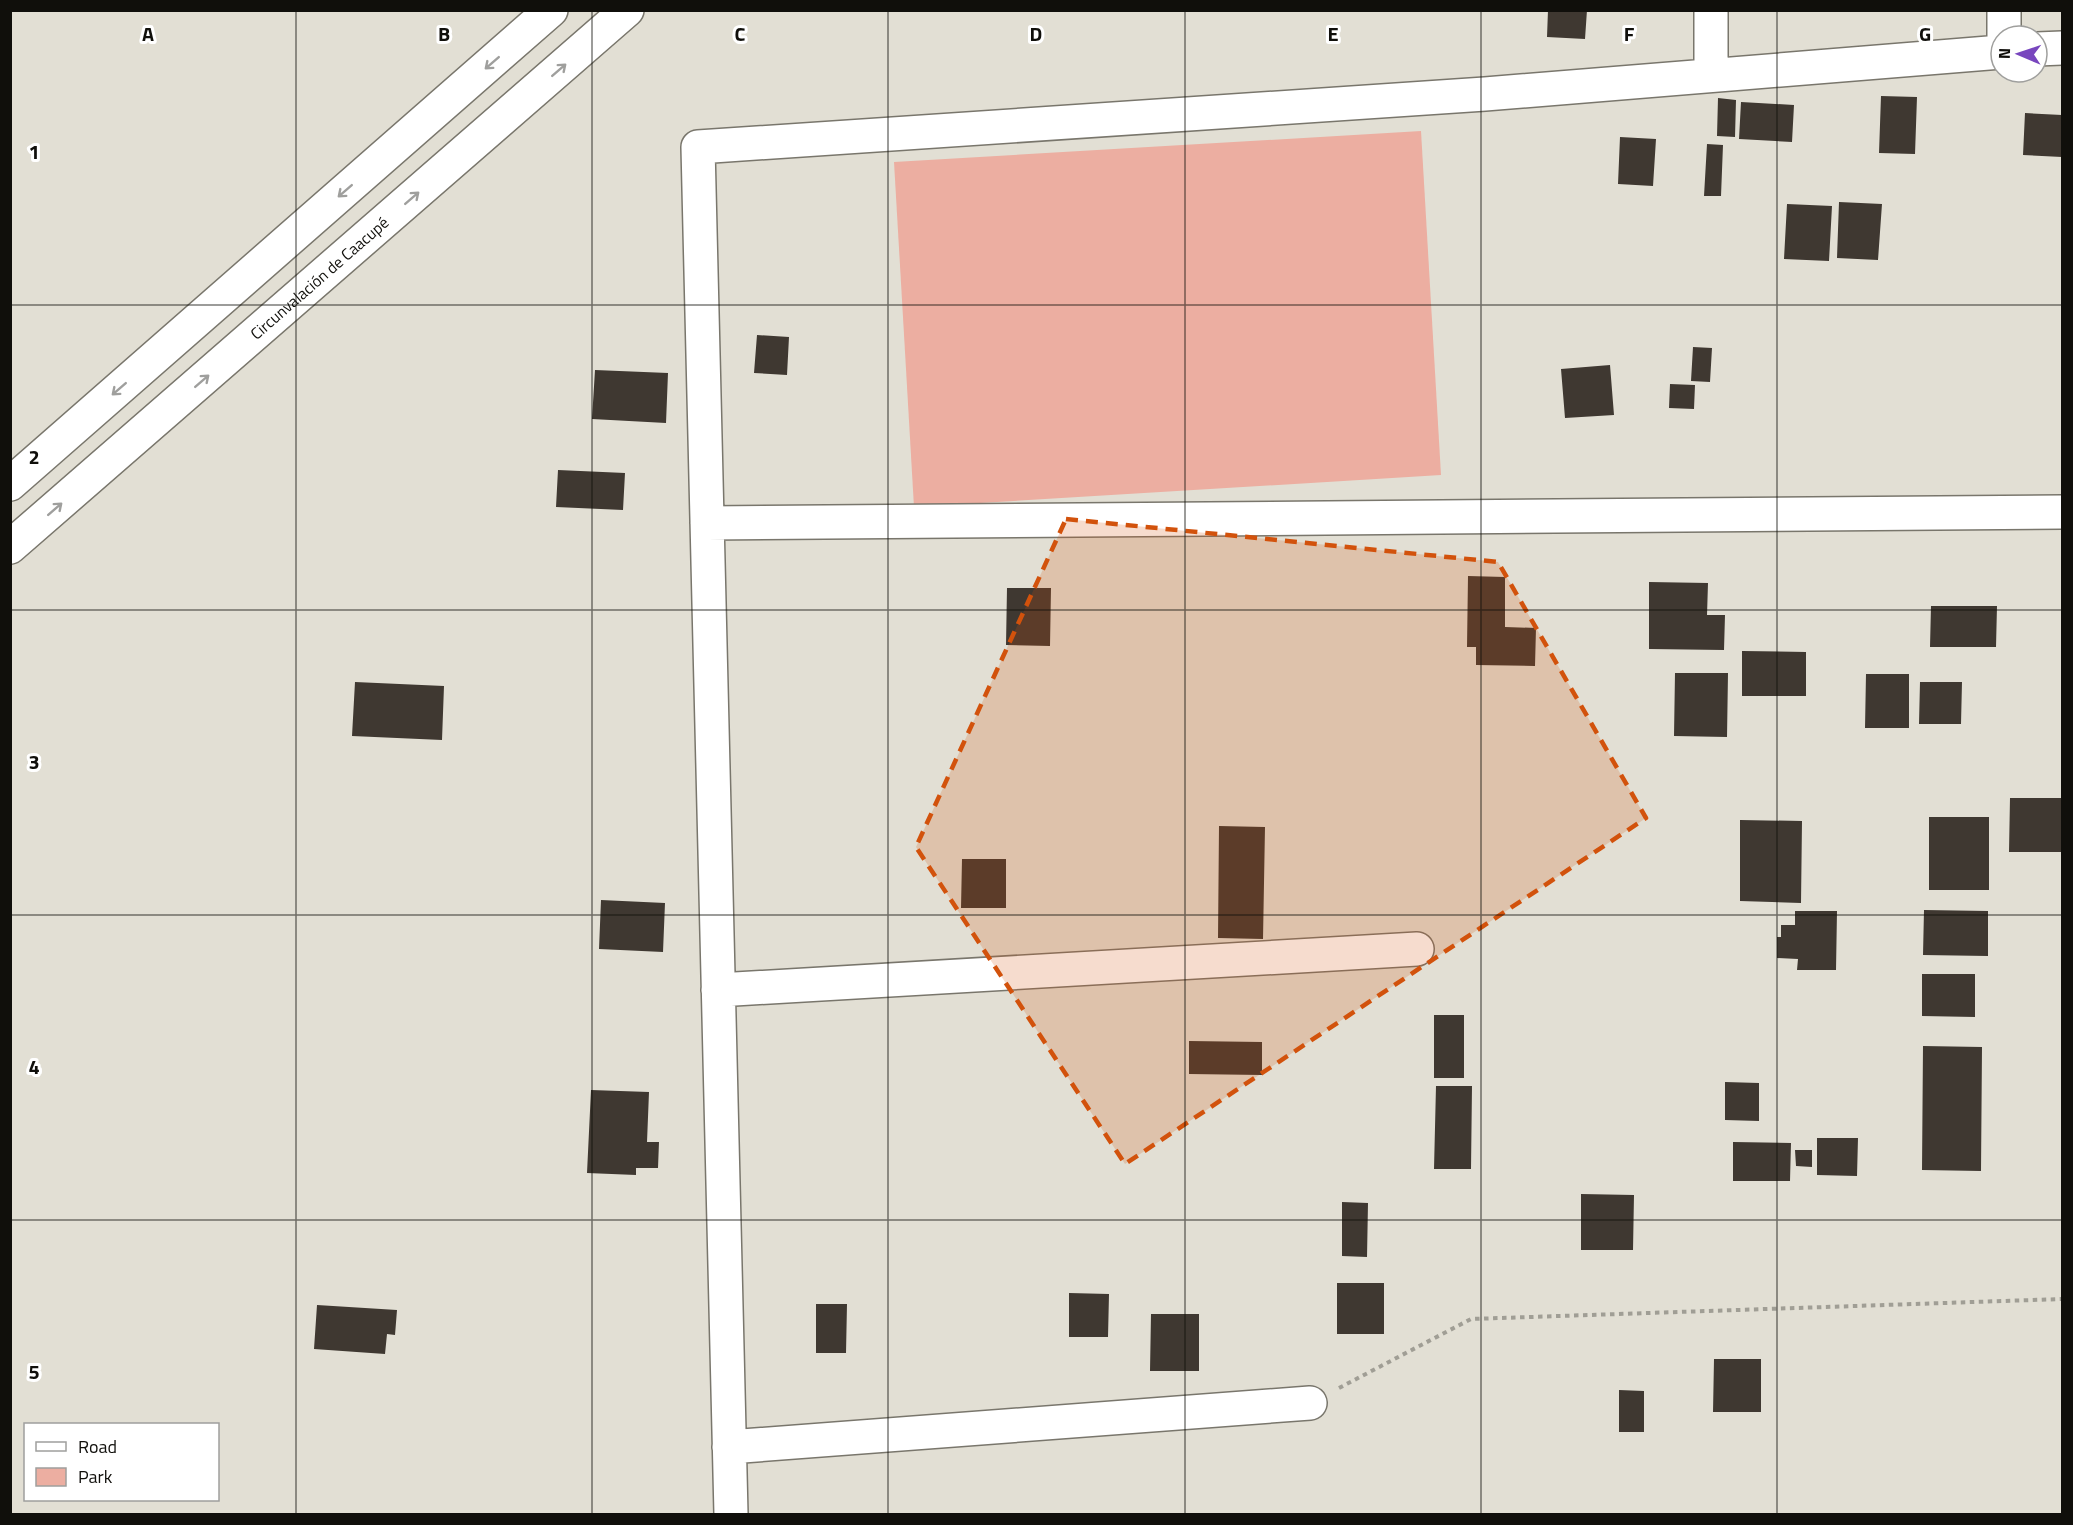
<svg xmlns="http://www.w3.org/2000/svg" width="2073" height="1525" viewBox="0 0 2073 1525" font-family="'Titillium Web',sans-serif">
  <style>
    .green { fill: #ecaea1 }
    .building { fill: #3f3831 }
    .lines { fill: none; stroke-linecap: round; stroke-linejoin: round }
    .minor-casing { stroke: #79766c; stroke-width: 36 }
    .trunk-casing { stroke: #79766c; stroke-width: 36 }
    .path { stroke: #a09e95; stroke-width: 4; stroke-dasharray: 4.5 4.5; stroke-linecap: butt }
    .minor { stroke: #fff; stroke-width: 33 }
    .trunk { stroke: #fff; stroke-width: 33 }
    .oneway { stroke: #9f9f9d }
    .marked { fill: #d2520c; fill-opacity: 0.2; stroke: #d2520c; stroke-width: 4.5; stroke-dasharray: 12 8; stroke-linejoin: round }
    .grid { fill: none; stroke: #100f0b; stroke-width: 1.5; stroke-opacity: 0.55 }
    .labels { text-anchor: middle; stroke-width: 6; stroke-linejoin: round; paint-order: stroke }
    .street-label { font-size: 16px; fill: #100f0b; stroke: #fff }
    .grid-label { font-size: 20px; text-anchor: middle; font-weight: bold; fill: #100f0b; stroke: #fff; stroke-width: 6; stroke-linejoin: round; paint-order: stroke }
  </style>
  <rect width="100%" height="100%" fill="#e2dfd4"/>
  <path class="green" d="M1421,131l20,344 -527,32 -20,-345z"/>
  <path class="building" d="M1548,10h39l-2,29 -38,-2z
    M1881,96l36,1 -2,57 -36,-1z
    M1718,98l18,2 -1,37 -18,-1z
    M1741,102l53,3 -2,37 -53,-3z
    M2025,113l37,2v42l-39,-2z
    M1620,137l36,2 -3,47 -35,-2z
    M1707,144l16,1 -2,51h-17z
    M1839,202l43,2 -4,56 -41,-2z
    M1787,204l45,2 -3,55 -45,-2z
    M757,335l32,2 -2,38 -33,-2z
    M1693,347l19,1 -2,34 -19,-1z
    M1610,365l4,50 -49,3 -4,-49z
    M595,370l73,3 -2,50 -74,-4z
    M1670,384l25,1 -1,24 -25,-1z
    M558,470l67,3 -2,37 -67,-3z
    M1468,576l37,1v50l31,1 -1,38 -59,-1v-18h-9z
    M1649,582l59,1 -1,32h18l-1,35 -75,-1z
    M1007,588h44l-1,58 -44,-1z
    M1931,606h66l-1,41h-66z
    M1742,651l64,1v44h-64z
    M1675,673h53l-1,64 -53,-1z
    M1866,674h43v54h-44z
    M355,682l89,4 -2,54 -90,-4z
    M1920,682h42l-1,42h-42z
    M2010,798h52v54h-53z
    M1929,817h60v73h-60z
    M1740,820l62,1 -1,82 -61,-2z
    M1219,826l46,1 -2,112 -45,-1z
    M962,859h44v49h-45z
    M601,900l64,3 -2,49 -64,-3z
    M1924,910l64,1v45l-65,-1z
    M1795,911h42l-1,59h-39l1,-11 -21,-1v-21h4v-12h14z
    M1922,974h53v43l-53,-1z
    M1434,1015h30v63h-30z
    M1189,1041l73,1v33l-73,-1z
    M1923,1046l59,1 -1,124 -59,-1z
    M1725,1082l34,1v38l-34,-1z
    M1436,1086h36l-1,83h-37z
    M591,1090l58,2 -2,50h12l-1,26h-22v7l-49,-2z
    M1817,1138h41l-1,38 -40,-1z
    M1733,1142l58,1 -1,38h-57z
    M1795,1150h17v17l-16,-1z
    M1581,1194l53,1 -1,55h-52z
    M1342,1202l26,1 -1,54 -25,-1z
    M1337,1283h47v51h-47z
    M1069,1293l40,1 -1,43h-39z
    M816,1304h31l-1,49h-30z
    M317,1305l80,5 -2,25 -8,-1 -2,20 -71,-5z
    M1151,1314h48v57h-49z
    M1714,1359h47v53h-48z
    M1619,1390l25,1v41h-25z"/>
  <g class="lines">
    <g class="minor-casing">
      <path id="minor" d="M2004,10v26
        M2037,49l25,-1
        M1711,75v-65
        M707,523l1355,-11
        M718,990l699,-41
        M729,1447l581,-44
        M731,1514l-33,-1367 787,-53 516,-42"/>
    </g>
    <g class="trunk-casing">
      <g id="trunk">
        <path d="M10,484l541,-474"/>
        <path id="s1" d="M10,547l617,-537"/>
      </g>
    </g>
    <path class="path" d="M1339,1388l132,-69 591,-20"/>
    <use href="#minor" class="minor"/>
    <use href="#trunk" class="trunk"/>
  </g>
  <defs><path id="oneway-shaft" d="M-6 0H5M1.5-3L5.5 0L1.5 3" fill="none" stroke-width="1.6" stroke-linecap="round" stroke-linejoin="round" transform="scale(1.5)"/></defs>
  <g class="oneway">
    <use href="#oneway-shaft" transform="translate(492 63) rotate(139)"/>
    <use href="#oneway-shaft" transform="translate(559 70) rotate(-41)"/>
    <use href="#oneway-shaft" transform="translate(345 191) rotate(139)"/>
    <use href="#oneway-shaft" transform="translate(412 198) rotate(-41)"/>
    <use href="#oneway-shaft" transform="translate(202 381) rotate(-41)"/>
    <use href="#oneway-shaft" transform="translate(119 389) rotate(139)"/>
    <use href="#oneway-shaft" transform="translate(55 509) rotate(-41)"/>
  </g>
  <path class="marked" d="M1066,519l432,43 148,256 -521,346 -209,-317z"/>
  <path class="grid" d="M296,10v1504M592,10v1504M888,10v1504M1185,10v1504M1481,10v1504M1777,10v1504M10,305h2052M10,610h2052M10,915h2052M10,1220h2052"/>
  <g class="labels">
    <g class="street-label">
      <text dy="6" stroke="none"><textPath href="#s1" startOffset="410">Circunvalación de Caacupé</textPath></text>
    </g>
  </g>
  <g class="grid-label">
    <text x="148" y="41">A</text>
    <text x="444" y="41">B</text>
    <text x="740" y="41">C</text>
    <text x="1036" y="41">D</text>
    <text x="1333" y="41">E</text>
    <text x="1629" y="41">F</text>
    <text x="1925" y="41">G</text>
    <text x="34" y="159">1</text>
    <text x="34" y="464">2</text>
    <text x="34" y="769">3</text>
    <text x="34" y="1074">4</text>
    <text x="34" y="1379">5</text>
  </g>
  <rect width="2073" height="1525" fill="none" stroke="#100f0b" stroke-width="24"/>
  <rect x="24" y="1423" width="195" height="78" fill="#ffffff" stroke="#9f9f9d" stroke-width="1.5"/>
  <rect x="36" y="1442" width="30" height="9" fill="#ffffff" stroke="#9f9f9d" stroke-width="1.5"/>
  <text x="78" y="1453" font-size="18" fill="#100f0b">Road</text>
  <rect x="36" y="1468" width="30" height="18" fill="#ecaea1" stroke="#9f9f9d" stroke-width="1.5"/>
  <text x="78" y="1483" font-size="18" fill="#100f0b">Park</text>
  <g transform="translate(2019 54) rotate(272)"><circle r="28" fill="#ffffff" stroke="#9f9f9d" stroke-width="1.5"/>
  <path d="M0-4.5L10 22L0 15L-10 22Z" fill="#7846be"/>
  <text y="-9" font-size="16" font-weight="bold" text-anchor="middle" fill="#100f0b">N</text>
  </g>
</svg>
